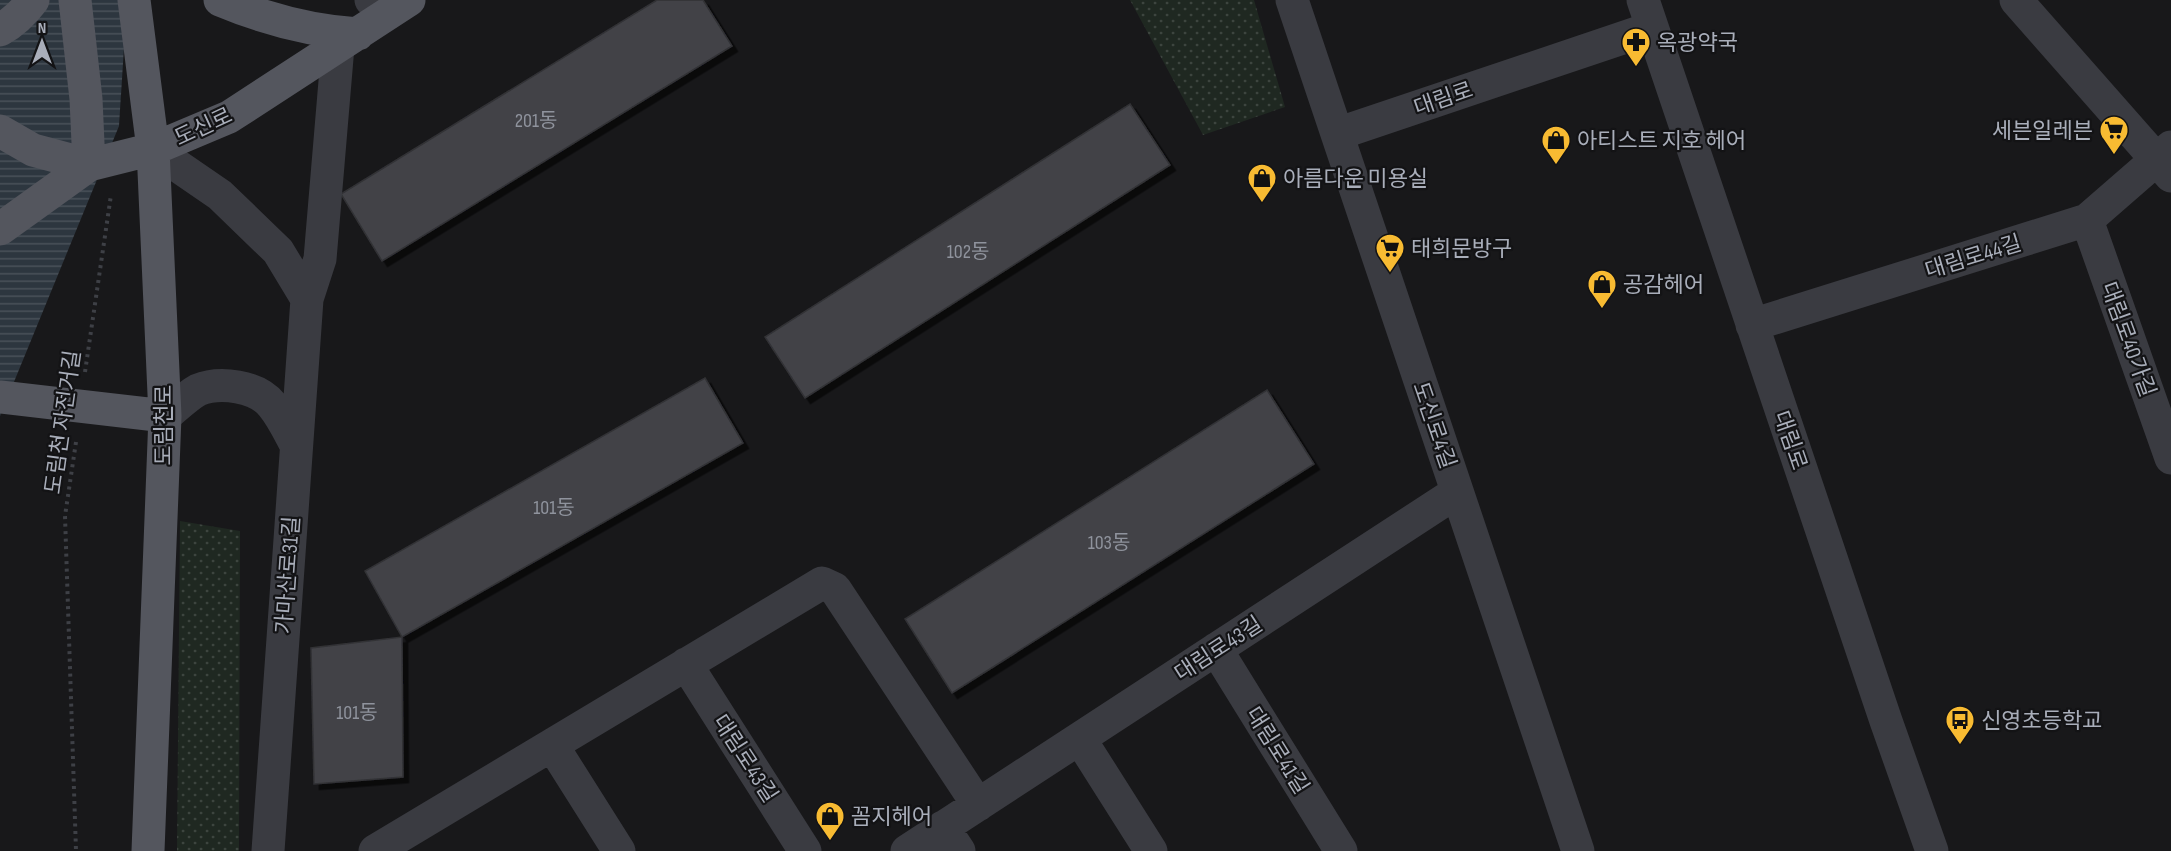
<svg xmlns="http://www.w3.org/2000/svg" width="2171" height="851" viewBox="0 0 2171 851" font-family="'Sofia Sans Condensed','Noto Sans KR',sans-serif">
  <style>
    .park { fill: url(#park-dots) }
    .water { fill: url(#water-rules) }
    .building { fill: #424347; stroke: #323236; stroke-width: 1.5; filter: url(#shadow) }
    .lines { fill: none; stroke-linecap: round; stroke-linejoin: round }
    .path { stroke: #3e4046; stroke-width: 4; stroke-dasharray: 3 4.5; stroke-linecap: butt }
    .minor { stroke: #3a3b41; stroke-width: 33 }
    .major { stroke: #54565e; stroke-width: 33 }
    .labels { text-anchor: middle; stroke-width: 4.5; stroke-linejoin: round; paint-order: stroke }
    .number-label { font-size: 20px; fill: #8f939d }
    .poi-label { font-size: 22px; fill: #a9aeba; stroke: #131315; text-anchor: start }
    .street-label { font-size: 22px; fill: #a9aeba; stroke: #131315 }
  </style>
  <defs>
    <pattern id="park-dots" width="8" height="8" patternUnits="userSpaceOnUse" patternTransform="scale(1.5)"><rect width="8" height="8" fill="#1f2821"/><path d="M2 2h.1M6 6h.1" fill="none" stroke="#3d453f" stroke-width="1.8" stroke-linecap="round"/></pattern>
    <pattern id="water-rules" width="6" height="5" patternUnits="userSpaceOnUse" patternTransform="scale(1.5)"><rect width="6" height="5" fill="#2d363f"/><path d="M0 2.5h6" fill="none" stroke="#495159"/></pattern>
    <filter id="shadow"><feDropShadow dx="5.5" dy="5.5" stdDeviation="0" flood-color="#0009"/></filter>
  </defs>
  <rect width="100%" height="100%" fill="#18181a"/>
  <path class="park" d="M1130,0h124l31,107 -82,28z
    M180,521l60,10 -1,320h-62z"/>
  <path class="water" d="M0,0h127l-8,126 -119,290z"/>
  <path class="building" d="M657,0h46l29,46 -350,215 -41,-67z
    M1130,104l40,61 -365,233 -40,-61z
    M705,378l38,65 -341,194 -37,-66z
    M1267,390l47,74 -362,229 -47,-74z
    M402,637l1,140 -89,7 -3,-136z"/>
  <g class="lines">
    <path class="path" d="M85,372l26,-177
      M76,442l-11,74 11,335"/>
    <path class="minor" d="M371,0l17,13
      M1292,0l286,851
      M1643,0l243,721 46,130
      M2016,0l155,176
      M1337,134l315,-106
      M153,149l67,46 58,56 29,48 13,-40 18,-213
      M2087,220l84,238
      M1752,325l335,-105 84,-73
      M165,416c10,-8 22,-20 33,-26 22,-9 59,-4 74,15 10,12 17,27 24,40
      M1216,649l125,202
      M686,664l119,187
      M1080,739l71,112
      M552,745l67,106
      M943,827l16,24
      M268,851l39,-552
      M375,851l447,-268 13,6 143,216
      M907,851l550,-359"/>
    <path class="major" d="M134,0l19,149 12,267 -17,435
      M220,0c43,18 92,31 138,34
      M0,30c14,-8 24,-18 33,-30
      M0,131l33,19 56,15 64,-16 76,-32 180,-117
      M0,229l89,-64 -3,-66 -11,-99
      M0,397l165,19"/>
  </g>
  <defs>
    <g id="pharmacy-pin" transform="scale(1.5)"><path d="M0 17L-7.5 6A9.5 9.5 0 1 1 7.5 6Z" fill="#f8bb32" stroke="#131315"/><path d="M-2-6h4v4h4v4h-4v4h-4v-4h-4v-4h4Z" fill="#111"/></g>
    <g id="supermarket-pin" transform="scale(1.5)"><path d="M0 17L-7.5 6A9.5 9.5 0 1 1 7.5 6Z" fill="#f8bb32" stroke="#131315"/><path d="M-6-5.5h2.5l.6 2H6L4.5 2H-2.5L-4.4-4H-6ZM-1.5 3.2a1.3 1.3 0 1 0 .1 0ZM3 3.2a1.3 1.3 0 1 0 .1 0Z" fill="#111"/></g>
    <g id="shop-pin" transform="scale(1.5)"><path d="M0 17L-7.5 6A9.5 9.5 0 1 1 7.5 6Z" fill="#f8bb32" stroke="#131315"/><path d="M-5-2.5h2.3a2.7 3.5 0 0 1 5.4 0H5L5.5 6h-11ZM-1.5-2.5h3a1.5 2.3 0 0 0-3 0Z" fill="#111"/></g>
    <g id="bus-pin" transform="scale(1.5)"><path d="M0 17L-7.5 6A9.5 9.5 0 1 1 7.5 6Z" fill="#f8bb32" stroke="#131315"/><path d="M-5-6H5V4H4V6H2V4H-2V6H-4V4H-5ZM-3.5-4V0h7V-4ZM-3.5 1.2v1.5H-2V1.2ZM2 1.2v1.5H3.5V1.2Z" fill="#111"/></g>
  </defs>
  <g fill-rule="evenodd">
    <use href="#pharmacy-pin" x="1636" y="42"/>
    <use href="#supermarket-pin" x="2114" y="130"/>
    <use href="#shop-pin" x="1556" y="140"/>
    <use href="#shop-pin" x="1262" y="178"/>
    <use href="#supermarket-pin" x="1390" y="248"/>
    <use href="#shop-pin" x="1602" y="284"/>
    <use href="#bus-pin" x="1960" y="720"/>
    <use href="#shop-pin" x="830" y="816"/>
  </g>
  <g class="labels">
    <g class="number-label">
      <text x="536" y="127">201동</text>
      <text x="968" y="258">102동</text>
      <text x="554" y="514">101동</text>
      <text x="1109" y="549">103동</text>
      <text x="357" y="719">101동</text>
    </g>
    <g class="poi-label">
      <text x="1657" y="50">옥광약국</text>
      <text x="2093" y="138" text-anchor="end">세븐일레븐</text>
      <text x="1577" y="148">아티스트 지호 헤어</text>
      <text x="1283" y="186">아름다운 미용실</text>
      <text x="1411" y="256">태희문방구</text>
      <text x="1623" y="292">공감헤어</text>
      <text x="1981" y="728">신영초등학교</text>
      <text x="851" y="824">꼼지헤어</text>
    </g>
    <g class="street-label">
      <text transform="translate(1443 98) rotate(-19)" y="8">대림로</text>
      <text transform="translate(203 126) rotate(-25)" y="8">도신로</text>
      <text transform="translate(1973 256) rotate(-17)" y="8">대림로44길</text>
      <text transform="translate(2129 339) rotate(70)" y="8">대림로40가길</text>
      <text transform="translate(62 422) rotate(-82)" y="8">도림천 자전거길</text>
      <text transform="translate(163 425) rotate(-90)" y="8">도림천로</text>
      <text transform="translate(1435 425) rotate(71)" y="8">도신로4길</text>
      <text transform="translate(1791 440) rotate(71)" y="8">대림로</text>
      <text transform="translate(287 575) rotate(-86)" y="8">가마산로31길</text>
      <text transform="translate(1218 648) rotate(-33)" y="8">대림로43길</text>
      <text transform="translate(1278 750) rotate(58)" y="8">대림로41길</text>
      <text transform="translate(746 758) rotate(57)" y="8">대림로43길</text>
    </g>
  </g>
  <g transform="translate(42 42)" stroke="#131315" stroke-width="4.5" paint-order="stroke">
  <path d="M0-4.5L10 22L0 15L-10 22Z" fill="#a9aeba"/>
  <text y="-9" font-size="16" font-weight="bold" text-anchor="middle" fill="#a9aeba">N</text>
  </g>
</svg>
